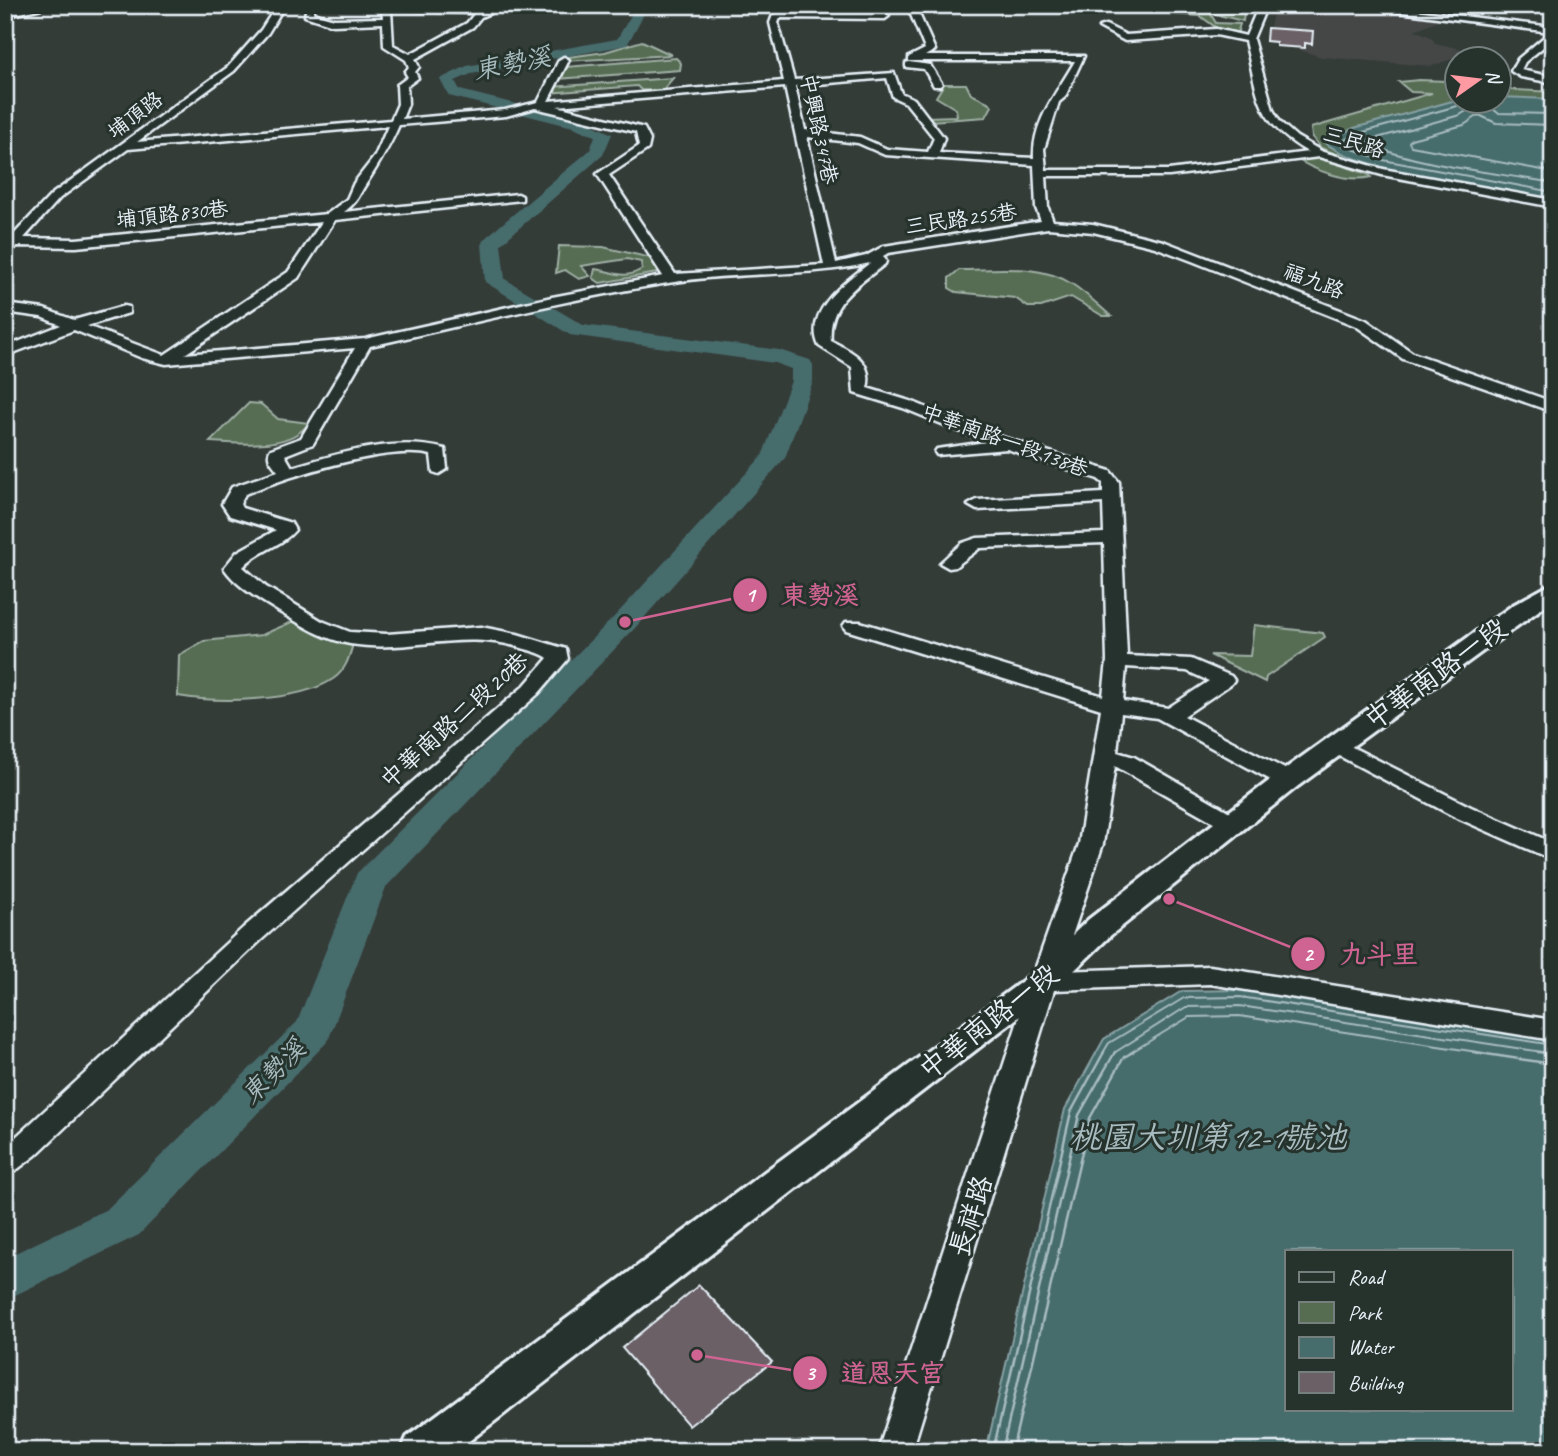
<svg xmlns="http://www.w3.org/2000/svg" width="1558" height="1456" viewBox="0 0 1558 1456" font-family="Caveat,'LXGW WenKai TC',sans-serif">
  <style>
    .built { fill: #444746 }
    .green { fill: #566d52; stroke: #9fafa5; stroke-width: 2 }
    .water { fill: #476c6c; stroke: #87a1a4; stroke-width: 2; fill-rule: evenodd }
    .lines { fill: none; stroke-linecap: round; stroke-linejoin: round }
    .shore-far1 { stroke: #a8bcc0; stroke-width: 2 }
    .shore { stroke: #a8bcc0; stroke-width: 2.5 }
    .river { fill: #476c6c; fill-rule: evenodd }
    .building { fill: #6a6066; stroke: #e8f1f8; stroke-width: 2 }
    .minor-casing { stroke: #e8f1f8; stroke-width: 5 }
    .major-casing { stroke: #e8f1f8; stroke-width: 6 }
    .minor { fill: #26332d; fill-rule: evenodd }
    .major { fill: #26332d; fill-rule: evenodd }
    .labels { text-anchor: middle; stroke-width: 6; stroke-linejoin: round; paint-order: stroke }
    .far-street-label { font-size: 21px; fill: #e8f1f8; stroke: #26332d }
    .street-label { font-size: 24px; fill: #e8f1f8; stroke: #26332d }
    .water-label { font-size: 26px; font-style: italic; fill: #a8bcc0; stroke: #26332d }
    .near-street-label { font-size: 28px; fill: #e8f1f8; stroke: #26332d }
    .near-water-label { font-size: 32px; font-style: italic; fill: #a8bcc0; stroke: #26332d }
    .leader { fill: none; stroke: #cf6492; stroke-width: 2.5 }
    .callout-dot { fill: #cf6492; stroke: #26332d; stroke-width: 2.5 }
    .mark-label { font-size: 21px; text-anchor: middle; font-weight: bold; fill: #fff }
    .callout-label { font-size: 26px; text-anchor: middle; font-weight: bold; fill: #cf6492; stroke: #26332d; stroke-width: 6; stroke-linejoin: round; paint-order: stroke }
  </style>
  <rect width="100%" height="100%" fill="#343c38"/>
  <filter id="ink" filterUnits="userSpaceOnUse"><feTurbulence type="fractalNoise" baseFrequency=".0143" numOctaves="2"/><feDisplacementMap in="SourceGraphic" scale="14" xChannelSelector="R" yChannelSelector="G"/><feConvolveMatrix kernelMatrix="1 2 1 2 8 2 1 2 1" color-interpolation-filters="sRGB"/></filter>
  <g filter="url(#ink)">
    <path class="built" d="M1275,5h39l127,14 -26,11 16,7 4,6 39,9 -43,14 -109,-9 -55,-17z"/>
    <path class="green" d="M1174,5l70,8 -1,8 -33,-8 6,10 24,1 -3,10 -20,-6 -17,-12 -27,-2z
      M642,41l30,14 -106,6 3,-4 36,-5z
      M676,58l5,5 -1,7 -124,9 10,-12z
      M673,78l-11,13 -21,-1 -4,-4 -90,7 4,-6z
      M1419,80l28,1 9,6v15h42l1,-13 54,3v110l-188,-36 -44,-18 -9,-11 -1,-9 121,-35 -21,-1 -12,-10z
      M944,84h22l5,10 19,9 2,3 -6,11 -56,4 -3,-4 30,-1 -1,-7 -20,-12z
      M1306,153l64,22 1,2c-24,6 -59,-7 -79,-21z
      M559,246l44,1 53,12 7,13 -63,11 -7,-5 2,-9c18,2 28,12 47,0l-1,-7 -14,-3 -46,7 9,10 -11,3 -14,-9 -9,3z
      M959,270c36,0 81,-7 113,14 14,9 26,21 39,32h-8l-32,-19 -30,10h-13l-13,-9 -59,-6 -7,-4v-10z
      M249,403l12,1 17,15 31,4c-21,28 -69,20 -99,19z
      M301,618l54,19c-5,16 -7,32 -22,42 -34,23 -115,24 -155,17l1,-41 25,-14 58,-6z
      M1254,625l69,8 2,4 -59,40 -1,5 -55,-27 40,1z"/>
    <path class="water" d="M1499,97l54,2v100c-54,-10 -190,-25 -229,-57l30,-14 102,-28 42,2z
      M1241,990l312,49v412h-567l79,-342 39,-70 78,-48zM1287,1251h224v158h-224z"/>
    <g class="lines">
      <path class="shore-far1" d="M1463,102l-6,4 -101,28 -13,7 -1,4 41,15 170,32
        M1472,102l-4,8 -8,5 -90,25 -3,4c58,23 125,28 186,39
        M1484,102l14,11 55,1
        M1553,125l-57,-2 -17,-8 -15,10 -53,14 -2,3 2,4 142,26
        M1103,1053l6,-10 75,-45 56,-1 313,48
        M1114,1053l72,-46 54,-1 309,47
        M1130,1053l59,-36 50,-1 245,37"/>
      <path class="shore" d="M1473,1052l80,12
        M1538,1052l15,2
        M993,1451l78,-339 33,-60
        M1002,1451l77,-336 36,-63
        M1012,1451l78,-333 34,-61 9,-5"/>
      <path class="river" d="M637,5h12l-22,40 -156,29 -16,7 5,9 125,31 27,13 -9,21 -102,89 4,35 78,46 196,25 31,10 3,5v16l-28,77 -150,170 -249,259 -58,154 -189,194 -134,65v-42l102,-49 190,-187 60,-149 258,-257 147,-160 29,-75v-12l-16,-6 -205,-28 -85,-53 -3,-39 2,-4 106,-89 5,-14 -22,-9 -124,-31 -9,-17 27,-13 150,-27z"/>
    </g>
    <path class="building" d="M1267,28l46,3 -1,13 -7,-1v5l-29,-2v-4l-10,-1z
      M699,1285l73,77 -83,64 -67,-78z"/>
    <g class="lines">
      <g class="minor-casing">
        <path id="minor" d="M38,5h16l-49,12v-5z
          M277,5h8l-17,28 -34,38 -97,71 254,-22 7,-16 -1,-19 11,-8 -3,-5 4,-5 -3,-7 -22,-14 -1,-23 -50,2 -28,-9 2,-11h8l-2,8 21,6 49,-1 -1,-9 -52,-4 157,4 22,-4 -28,12 -8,10 -58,32 4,8 -4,5 3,6 -11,8 1,18 -6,15 103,-9 33,-8 21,-42 5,-3 5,3 -21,41 236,-20 -14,-58 3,-8 9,-4 3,-6h8l-4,8h96l4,3 -4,3 -105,-1 -2,5 16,57 100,-7 7,20 13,6 30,39 -5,15 95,5c-2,-36 24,-67 41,-97h-166v-4l16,-8 -18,-44h8l20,45 -10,6h159l-19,41 -6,5 -15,47 2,21h123l139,-18c-53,-30 -49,-57 -63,-111l-29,-6 -91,6 -26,-14 7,-2 20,10 90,-6 30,7 13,-31h8l-14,34 20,71 7,12 17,15 26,15 60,17 170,31v7l-171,-32 -63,-18 -150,19h-123l2,32 5,13 40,3 70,17 203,79 47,33 140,49v10l-150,-53 -47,-33 -164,-65 -37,-14 -62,-15 -45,-4 -160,25 -5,3 3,5 -1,3c-27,21 -58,39 -54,77 20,10 43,20 36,47l46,14 70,29 127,40 9,11 8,174 64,3 40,17 3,4 -3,4 -47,32 112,59 3,5 -3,5h-16l-123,-67 -36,-5 -4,39 17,5 108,62 3,5 -3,5 -8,2 -8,-2 -111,-63 -12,78 -43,127 150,-5 343,54v20l-343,-56 -156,6 -142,461h-34l153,-470 48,-137 22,-135 -255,-79 -3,-4 3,-4h14l243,74 4,-35 -3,-118 -124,5 -25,19 -6,1 -9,-5 22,-20 15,-5 127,-5 -1,-30 -126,7 -9,-5 9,-5 126,-7v-10l-5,-4 -91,-30 -70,6 -2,-3 2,-3 49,-7 -83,-34 -49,-15 -2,-26 -33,-21c-16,-35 27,-65 51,-83 -67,15 -135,8 -202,20 -100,16 -199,41 -298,63l-57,98 -28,11 7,12c49,-14 103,-31 153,-18l2,20 -8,5 -6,-2 -2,-17c-42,-11 -145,22 -186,39l-5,10 2,4 49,15 4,7c-14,17 -38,21 -52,37l23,20 56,34 28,11 37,2 94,-7 36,7 49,15 2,10 -30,35 -277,246 -225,215 -21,16 -10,4v-28l238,-219 281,-242 24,-28c-5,-4 -15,-7 -23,-9 -63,-21 -114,5 -175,-5 -27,-5 -48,-19 -72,-33 -19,-12 -41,-24 -54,-43l13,-16 39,-22 -46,-14 -8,-12 10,-17 46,-16c-5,-7 -13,-14 -7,-22l30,-11 54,-90 -189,16 -24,-6 -68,-28 -69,26v-9l56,-22 -20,-8 -36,-5v-8l39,5 30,11 50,-14 5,1v6l-42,13 77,29 124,-83 34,-50 -246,25 -59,-1 -5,5h-7v-7l47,-50 176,-127 33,-37zM391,10l84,3 -8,10 -57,31 -17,-9zM887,78l6,19 13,6 28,35 -6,14 -41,-3 -27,-12 -55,-7 -10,-44zM785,87l39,178 -149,9 -66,-99 39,-26 2,-9 -6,-12 -87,-22zM535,108l101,24 3,14 -42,28 66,102 -111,21 -187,42 -180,15 113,-76 37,-58 187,-20v-4l-4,-2 -174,18c15,-11 14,-17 24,-31 12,-19 22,-35 31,-56l107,-9zM388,126l-13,30 -21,27 -7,16 -20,15 -251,25 -52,-1 36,-40 68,-49zM807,137l51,6 27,12 149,10 2,43 5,13 -157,25 -18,10 -30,7zM1126,667l61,4 22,10 -41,27 -45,-7z
          M1347,5h26l180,22v12l-28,23 -4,8 32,7v6l-32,-6 -10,-6 7,-12 32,-27z
          M1542,5h11v5z
          M909,62l21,3 12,19 -2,2h-6l-10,-17 -18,-2v-4z
          M1336,739l135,68 82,36v17l-98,-43 -127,-67 -3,-5 3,-5z"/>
      </g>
      <g class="major-casing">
        <path id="major" d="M1553,583v17l-255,186 -187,149 -56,54 -599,462h-55l6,-14 626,-464 56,-54 189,-145 235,-169z"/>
      </g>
      <use href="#minor" class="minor"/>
      <use href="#major" class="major"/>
    </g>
  </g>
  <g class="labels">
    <g class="far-street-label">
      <text transform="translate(135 115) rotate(-37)" y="7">埔頂路</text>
      <text transform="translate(819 129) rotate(78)" y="7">中興路347巷</text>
      <text transform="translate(1354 142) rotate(17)" y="7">三民路</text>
      <text transform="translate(172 214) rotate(-6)" y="7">埔頂路830巷</text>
      <text transform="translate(961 219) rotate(-8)" y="7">三民路255巷</text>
      <text transform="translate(1314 281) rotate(21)" y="7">福九路</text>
      <text transform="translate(1005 440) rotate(20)" y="7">中華南路一段138巷</text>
    </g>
    <g class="street-label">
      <text transform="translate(454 720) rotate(-42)" y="8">中華南路二段20巷</text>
    </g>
    <g class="water-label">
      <text transform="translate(512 63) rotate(-11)" y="9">東勢溪</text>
      <text transform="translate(273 1071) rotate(-45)" y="9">東勢溪</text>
    </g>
    <g class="near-street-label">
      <text transform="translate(1435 673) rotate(-36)" y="10">中華南路一段</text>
      <text transform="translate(988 1021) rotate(-38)" y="10">中華南路一段</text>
      <text transform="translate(970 1216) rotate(-72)" y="10">長祥路</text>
    </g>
    <g class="near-water-label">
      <text x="1208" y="1148">桃園大圳第12-1號池</text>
    </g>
  </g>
  <path class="leader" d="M625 622L750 595M1169 899L1308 954M697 1355L810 1373"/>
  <g class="callout-dot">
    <circle cx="625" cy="622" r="7"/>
    <circle cx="1169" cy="899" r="7"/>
    <circle cx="697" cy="1355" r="7"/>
    <circle cx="750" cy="595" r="18"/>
    <circle cx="1308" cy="954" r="18"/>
    <circle cx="810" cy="1373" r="18"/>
  </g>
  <g class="mark-label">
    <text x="750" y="602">1</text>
    <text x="1308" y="961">2</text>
    <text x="810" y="1380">3</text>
  </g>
  <g class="callout-label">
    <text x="820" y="604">東勢溪</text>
    <text x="1379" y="963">九斗里</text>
    <text x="893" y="1382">道恩天宮</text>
  </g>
  <rect width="1558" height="1456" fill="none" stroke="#26332d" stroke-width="28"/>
  <rect x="14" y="14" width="1530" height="1428" fill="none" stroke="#e8f1f8" stroke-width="2.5" filter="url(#ink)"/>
  <rect x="1285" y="1250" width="228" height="161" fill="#26332d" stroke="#747f7e" stroke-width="2"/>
  <rect x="1299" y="1272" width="35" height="10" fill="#26332d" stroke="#747f7e" stroke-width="2"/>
  <text x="1348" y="1284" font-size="21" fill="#e8f1f8">Road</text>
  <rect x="1299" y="1302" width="35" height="21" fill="#566d52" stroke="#747f7e" stroke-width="2"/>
  <text x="1348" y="1320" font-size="21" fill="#e8f1f8">Park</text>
  <rect x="1299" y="1337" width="35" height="21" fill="#476c6c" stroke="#747f7e" stroke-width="2"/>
  <text x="1348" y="1354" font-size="21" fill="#e8f1f8">Water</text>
  <rect x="1299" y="1372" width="35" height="21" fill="#6a6066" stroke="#747f7e" stroke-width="2"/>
  <text x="1348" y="1390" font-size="21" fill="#e8f1f8">Building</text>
  <g transform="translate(1478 80) rotate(76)"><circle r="33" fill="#26332d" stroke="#747f7e" stroke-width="2"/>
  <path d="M0-5L12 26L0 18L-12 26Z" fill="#ff9aa2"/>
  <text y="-10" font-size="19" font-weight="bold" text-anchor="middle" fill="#e8f1f8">N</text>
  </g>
</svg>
